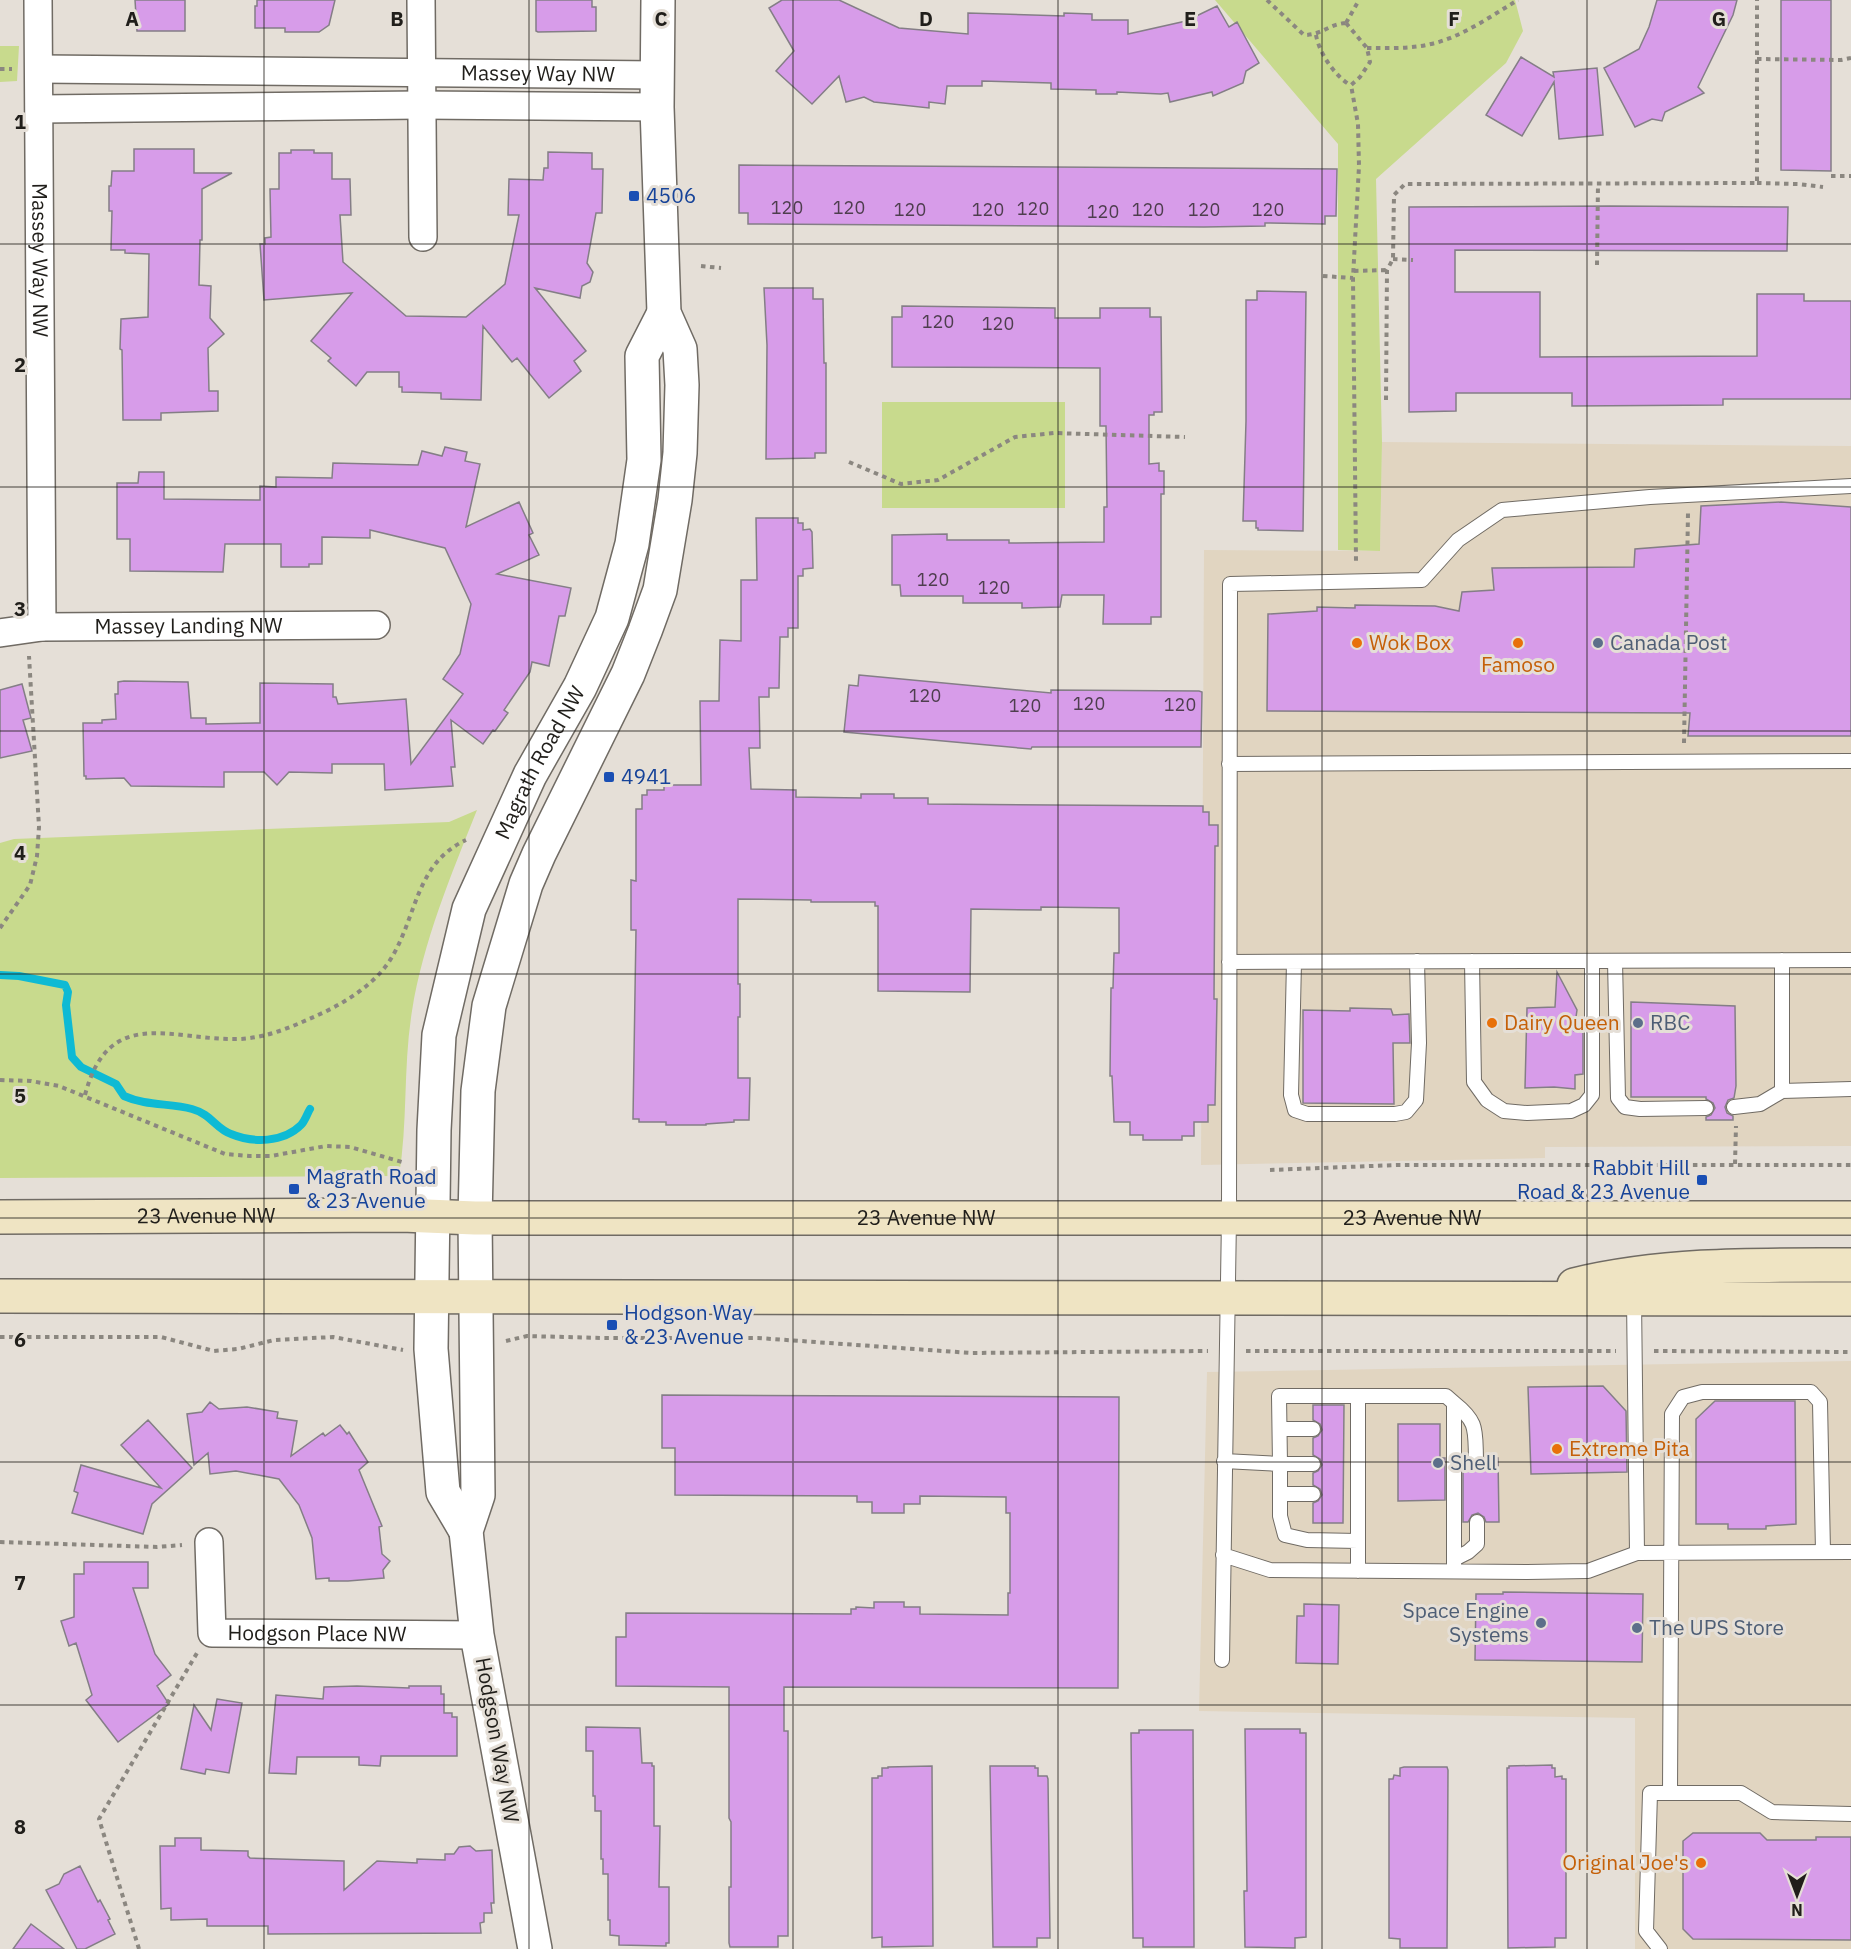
<svg xmlns="http://www.w3.org/2000/svg" width="1851" height="1949" viewBox="0 0 1851 1949" font-family="'IBM Plex Sans',sans-serif">
  <style>
    .commercial { fill: #e1d5c1 }
    .green { fill: #c8da8d }
    .lines { fill: none; stroke-linecap: round; stroke-linejoin: round }
    .stream { stroke: #0ebad4; stroke-width: 8 }
    .building { fill: #d79ce9; stroke: #847e86; stroke-width: 1.5 }
    .service-casing { stroke: #706b64; stroke-width: 16 }
    .minor-casing { stroke: #706b64; stroke-width: 30 }
    .tertiary-casing { stroke: #706b64; stroke-width: 36 }
    .secondary-casing { stroke: #706b64; stroke-width: 36 }
    .path { stroke: #8b8780; stroke-width: 4; stroke-dasharray: 4.5 4.5; stroke-linecap: butt }
    .service { stroke: #fff; stroke-width: 14 }
    .minor { stroke: #fff; stroke-width: 27 }
    .tertiary { stroke: #fff; stroke-width: 33 }
    .secondary { stroke: #efe4c3; stroke-width: 33 }
    .grid { fill: none; stroke: #201e1a; stroke-width: 1.5; stroke-opacity: 0.55 }
    .transit-dot { fill: #1a4fb4; stroke: #e5dfd7; stroke-width: 2 }
    .food-dot { fill: #e8710a; stroke: #e5dfd7; stroke-width: 2 }
    .service-dot { fill: #5c6f8a; stroke: #e5dfd7; stroke-width: 2 }
    .labels { text-anchor: middle; stroke-width: 6; stroke-linejoin: round; paint-order: stroke }
    .number-label { font-size: 18px; fill: #4e3e4e }
    .street-label { font-size: 21px; fill: #201e1a; stroke: #e5dfd7 }
    .transit-label { font-size: 21px; fill: #164399; stroke: #e5dfd7; text-anchor: start }
    .food-label { font-size: 21px; fill: #c56008; stroke: #e5dfd7; text-anchor: start }
    .service-label { font-size: 21px; fill: #4e5e75; stroke: #e5dfd7; text-anchor: start }
    .grid-label { font-size: 20px; text-anchor: middle; font-weight: bold; fill: #201e1a; stroke: #e5dfd7; stroke-width: 6; stroke-linejoin: round; paint-order: stroke }
  </style>
  <rect width="100%" height="100%" fill="#e5dfd7"/>
  <path class="commercial" d="M1382,442l469,4v700l-306,1v11l-344,7 3,-615 176,1z
    M1851,1361v588h-216v-231l-436,-7 8,-339z"/>
  <path class="green" d="M1215,0h300l8,31 -17,32 -130,116 6,263 -2,109 -42,-1v-406z
    M0,46h19l-2,35 -17,1z
    M882,402h183v106h-183z
    M477,810c-26,65 -54,132 -65,201 -9,55 -4,111 -13,165l-399,2v-335l14,-4 435,-17z"/>
  <g class="lines">
    <path class="stream" d="M0,975l19,1 46,9 3,7 -2,13 6,52 9,10 35,17 8,12c22,10 46,7 68,13 19,5 24,20 39,25 22,9 52,9 70,-9 4,-4 6,-11 9,-16"/>
  </g>
  <path class="building" d="M135,0h50v31h-48z
    M257,0h78l-6,25 -10,7h-34v-4h-30v-22h2z
    M536,0h56v7h4v24l-58,1 -2,-1z
    M782,0h57l60,28 69,6v-21l96,3v-3l28,1v6h36v14l58,-13 31,-15 12,21 8,-5 22,41 -13,8 -3,12 -30,13 -1,-4 -42,10 -2,-9 -7,1 -44,-2v2h-21v-4l-45,-1v-6l-69,-2v5h-35l-2,18 -16,-2v6l-55,-6 -10,-5 -18,5 -7,-26 -27,28 -36,-33 18,-20 -25,-43z
    M1657,0h80l-4,15 -35,72 6,6 -39,19 -3,9 -10,-2 -17,8 -31,-59 35,-19 10,-22z
    M1781,0h50v171l-50,-1z
    M1521,57l33,20 -1,-5 44,-4 6,67 -44,4 -5,-57 -32,54 -36,-21z
    M134,149h60v24h38l-30,16v51h-2l-1,45 12,1 -1,32 14,16 -16,14 1,43h9v20l-57,2v7h-38l-1,-70 -2,-1 1,-30 27,-2 1,-63 -24,-1v-3h-14l1,-39h-3v-25h2l1,-15h22z
    M291,150h23v3h18v26h18l1,36h-11l3,47 63,54 60,1 39,-33 14,-69h-11l1,-36 34,1 1,-12h4v-16l44,1v16h11l-1,44h-6l-9,50 6,9 -3,10 -8,4 -2,12 -45,-10 51,63 -12,10 7,10 -32,27 -32,-40 -5,4 -29,-36 -2,74 -40,-1v-6l-39,-1v-5h-3v-15h-32l-11,14 -28,-25 3,-3 -20,-17 41,-48 -88,7 -4,-56h5v-6l6,-1 -1,-48h9v-36h12z
    M739,165l598,4 -1,47h-11v8l-60,-1v3l-61,1 -456,-3v-11h-9z
    M1610,206l178,1 -1,44 -332,-1v42h85v65l217,-1v-62h47v7h47v98h-128v6l-151,1v-13h-116v18l-47,1v-205z
    M764,288h49v11h10l1,64h2v90h-11v5l-49,1 1,-114z
    M1257,291l49,1 -3,239 -45,-1v-2h-2v-7h-13l3,-100v-121h11z
    M902,306l153,2v10h45v-10h50v9h11l1,95h-8v3h-5v49l10,-1v8h5v23h-3v123h-10v7h-48l1,-29h-42l-2,12 -38,1v-5h-59v-7h-62l-1,-11h-8v-50l55,-1v6h62v3l95,-1v-35h3l-1,-81h-6v-58l-208,-1v-50h10z
    M445,447l22,5 -2,9 15,3 -14,63 53,-25 14,31 -4,2 10,20 -42,19 74,14 -6,28h-6l-10,50 -17,-4 -2,10 -26,38 4,3 -13,18 -2,-1 -10,14 -32,-24 4,47h-4l2,19 -68,4 -1,-26h-52v9l-43,-1 -12,13 -13,-13h-40v15l-93,-1 -7,-8 -38,1v-3h-2l-1,-53h19v-3l14,-1 -1,-25h3v-12l6,-1 64,1 3,36h15v6l54,-1v-40l73,1v13h3l2,7 68,-5 5,65 52,-70 -20,-15 17,-25 11,-50 -26,-56 -75,-18v8l-48,-1v27h-13v3h-28v-23h-56l-2,28 -93,-1v-32h-13v-56h21l1,-11h25v27l96,1v-14l16,1v-10l56,1 1,-15 85,2 4,-14 20,5z
    M1781,502l70,5v229h-163l2,-23 -423,-2 1,-97 49,-3v-4l38,1v-3l80,1 24,5 3,-19 32,-2 -2,-22 142,-1 1,-18 64,-5 2,-38z
    M756,518h42v5h5v7l7,-1 2,3 1,36 -10,1v7h-5v52h-10v9h-8l-1,51h-10v9h-10l1,51h-11l2,41 45,1v7l65,1v-4h33v4h34v6l275,2v6h6v13h9v21h-3l-1,153h3l-2,106h-7v17h-14v14h-12v4h-39v-5h-13v-13h-16l-2,-46h-2l1,-88h2l1,-35h5v-45l-78,-1v3l-70,-1 -1,83 -92,-1v-85h-3v-4h-64v-2l-73,-1v85h2v33h-2v61h12l-1,42h-15v2l-28,2v1h-40v-3h-27v-3h-6l3,-189h-5v-50l5,1v-72h6v-14h5v-5h17v-5h37l-1,-84h19l1,-61 21,1v-61h16z
    M859,675l192,18v-3l148,1 3,1 -1,55h-169l-1,2 -187,-17 5,-47 9,1z
    M22,684l9,34 -8,2 9,31 -32,7v-68z
    M1557,972l20,38 -3,21h9v43l-8,1v14l-21,-2 -29,1 2,-80 28,-1z
    M1631,1002l104,4 1,80 -2,12 -6,2 -3,7 2,6 6,3v4h-27v-3l5,-2 4,-7 -2,-5 -7,-4v-2h-75z
    M1350,1008l41,1 2,6 16,-1 1,29h-17l1,61 -91,-1v-93l47,1z
    M1603,1386l23,25 1,61 -96,2 -3,-87z
    M662,1395l457,2 -1,291 -334,-1v44h4v205h-10v11h-48l-1,-4v-56h2v-65l-2,-4v-131l-113,-1v-49h10v-24l225,1v-5h5v-2l18,1v-6h30v5h16v7l88,1v-22h2v-80h-4v-16l-86,-1v8h-16v9h-32v-11h-15v-6l-182,-1v-47h-13z
    M1715,1401h80l1,123 -30,2v3h-38v-5h-32v-105z
    M210,1402l9,7 28,-2 31,5 -1,6 20,3 -6,35 32,-23 2,3 15,-11 7,9 2,-2 19,30 -9,8 23,56 -3,1 3,27 8,7 -7,9 1,8 -36,3h-19v-3l-13,1 -4,-41 -13,-33 -20,-26 -43,-8 -26,3 -2,-21 -14,12 -7,-51 15,-2z
    M1313,1405h31l-1,118h-30v-20l5,-2 4,-6 -2,-6 -7,-4v-12l5,-2 4,-6 -2,-6 -7,-4v-17l5,-2 4,-6 -2,-6 -7,-4z
    M148,1420l44,48 -40,36 -9,30 -71,-21 6,-20 -4,-2 7,-26 80,23 -40,-43z
    M1398,1424h42v34h5v42l-47,1z
    M1463,1458h4l2,5 7,4 5,-2 4,-7h13l1,64h-13l-2,-5 -6,-4 -6,2 -4,7h-5z
    M84,1562h64v26h-15l22,66 16,21 -14,11 12,18 -51,38 -32,-42 6,-5 -16,-52 -7,3 -8,-25 13,-4v-43h10z
    M1503,1592l140,2 -1,68 -167,-2 1,-66h27z
    M1304,1604l35,1 -1,59 -42,-1 1,-47h7z
    M357,1686l52,2v-2h32v8h3v19h8v4h5v39h-76l-1,10 -21,-1v-8h-62l-1,17 -27,-1 7,-78 47,4 1,-12z
    M217,1699l25,4 -13,70 -23,-4 -1,5 -24,-5 13,-64 17,25z
    M586,1727l54,1 2,35h10v3h2v60h6l-1,61h10v56h-3v3l-47,-1v-9l-9,-1v-15h-2v-46h-5v-15h-2v-48h-6v-15h-2v-45h-7z
    M1245,1729h55v4h6v204l-11,1v10l-50,-1 -1,-56h3z
    M1139,1730h54l1,217h-51v-9h-10l-2,-205h8z
    M1552,1765v3h3v9l7,-1v3h4v159h-11v9l-47,1 -1,-180h2v-2z
    M932,1766l1,180 -51,1v-10l-10,1v-160h6v-2h4v-8h6v-1z
    M990,1766h45v2h3v8h9l1,3 2,159h-13v9h-44z
    M1404,1767h43l1,3 -1,178h-47v-9l-11,-1v-159h4l1,-4 6,1v-8z
    M1693,1833h67l7,7h49v-3h35v103l-158,-1 -10,-10v-88z
    M175,1838h26v12l47,1v5l2,2 94,3v29l33,-29 40,2v-4l28,1v-6h9l5,-7 11,-1 6,5 16,-1 2,53h-3l1,10h-8v9l-4,1 1,10 -213,1v-8h-61v-7l-36,1v-12l-10,1 -1,-63h15z
    M80,1866l18,36 2,-2 10,19 -2,1 7,14 -30,15h-8l-31,-59 13,-6 5,-10z
    M31,1924l33,25h-51z"/>
  <g class="lines">
    <g class="service-casing">
      <path id="service" d="M1229,764l622,-3
        M1782,960v131l69,-2
        M1472,961l2,121 13,18 17,11 23,2 44,-2 13,-6 8,-10v-134
        M1615,961l3,137 7,9 15,2 66,-1
        M1229,962l622,-2
        M1294,962l-3,133 4,15 12,4h88l11,-2 10,-12 3,-57 -2,-82
        M1734,1107l26,-3 22,-13
        M1634,1299l3,254
        M1358,1396v175
        M1454,1403c24,19 21,27 22,55
        M1280,1429h33
        M1224,1461l56,3v52l5,19 22,5 51,1
        M1313,1464h-33l-1,-68h167l8,7v168
        M1280,1494h33
        M1223,1555l47,15 257,2 61,-1 49,-18 214,-1
        M1454,1559l14,-7 9,-8v-22
        M1222,1660l7,-442 1,-634 192,-4 36,-40 44,-30 148,-13 201,-11
        M1670,1793l2,-379 11,-17 19,-5h109l9,10 3,150
        M1660,1949l-14,-18 4,-138h91l31,19 79,2"/>
    </g>
    <g class="minor-casing">
      <g id="minor">
        <path id="s1" d="M38,0l4,627"/>
        <path d="M421,0l2,237"/>
        <path id="s2" d="M40,69l617,6"/>
        <path d="M40,109l381,-4 236,2"/>
        <path id="s3" d="M0,633l42,-6 334,-2"/>
        <path id="s4" d="M209,1542l3,91 265,2"/>
      </g>
    </g>
    <g class="tertiary-casing">
      <g id="tertiary">
        <path id="s5" d="M466,1531l-23,-39 -12,-143 3,-219 5,-95 30,-126 61,-134 50,-88 32,-69 20,-74 12,-84 -2,-104 22,-43"/>
        <path d="M535,1949l-58,-314 -11,-104 12,-36 -3,-277 3,-127 11,-85 37,-122 13,-30 89,-180 17,-43 15,-41 15,-90 5,-47 2,-68 -2,-36 -16,-36 -7,-206 1,-107"/>
      </g>
    </g>
    <g class="secondary-casing">
      <g id="secondary">
        <path id="s6" d="M0,1217l402,-2 73,3h1376"/>
        <path d="M1574,1285c91,-22 185,-20 277,-20"/>
        <path d="M0,1296l1851,3"/>
      </g>
    </g>
    <path class="path" d="M1267,0l37,35c18,0 25,-11 42,-12
      M1346,23l21,25 3,14 -10,15 -9,8 7,39 1,42 -6,112 3,283
      M1346,23l13,-23
      M1316,35c3,18 19,41 34,50
      M1367,48c21,0 43,1 64,-4 31,-7 60,-28 87,-44
      M1757,59l84,1 10,-2
      M0,69h12
      M1831,176h20
      M1757,183l41,1 25,3
      M1393,259l20,1
      M1597,265l1,-81
      M701,266l20,2
      M1354,271l33,-1
      M1323,276l30,2
      M1386,400l1,-130 6,-11 1,-64 11,-11 352,-1v-183
      M849,462l52,22 37,-4 77,-43 39,-4 131,4
      M1684,743l4,-230
      M0,928l30,-43 7,-29 2,-29 -10,-171
      M0,1080l31,1 28,5 166,68 24,2h22l55,-10 24,1 52,15
      M85,1095c24,-91 87,-54 154,-56 25,-1 48,-10 70,-20 31,-13 66,-33 83,-62 25,-42 24,-94 74,-117
      M1735,1164l1,-38
      M1270,1170l127,-5h454
      M0,1337h161l53,14 24,-2 36,-9 59,-3 70,13
      M506,1341l21,-5 75,2h156l213,15 237,-2
      M1246,1351h370
      M1654,1351l197,1
      M0,1542l157,5 25,-2
      M139,1949l-40,-130 98,-166"/>
    <use href="#service" class="service"/>
    <use href="#minor" class="minor"/>
    <use href="#tertiary" class="tertiary"/>
    <use href="#secondary" class="secondary"/>
  </g>
  <path class="grid" d="M264,0v1949M529,0v1949M793,0v1949M1058,0v1949M1322,0v1949M1587,0v1949M0,244h1851M0,487h1851M0,731h1851M0,974h1851M0,1218h1851M0,1462h1851M0,1705h1851"/>
  <g class="transit-dot">
    <rect x="628" y="190" width="12" height="12" rx="3"/>
    <rect x="603" y="771" width="12" height="12" rx="3"/>
    <rect x="1696" y="1174" width="12" height="12" rx="3"/>
    <rect x="288" y="1183" width="12" height="12" rx="3"/>
    <rect x="606" y="1319" width="12" height="12" rx="3"/>
  </g>
  <g class="food-dot">
    <circle cx="1357" cy="643" r="6"/>
    <circle cx="1518" cy="643" r="6"/>
    <circle cx="1492" cy="1023" r="6"/>
    <circle cx="1557" cy="1449" r="6"/>
    <circle cx="1701" cy="1863" r="6"/>
  </g>
  <g class="service-dot">
    <circle cx="1598" cy="643" r="6"/>
    <circle cx="1638" cy="1023" r="6"/>
    <circle cx="1438" cy="1463" r="6"/>
    <circle cx="1541" cy="1623" r="6"/>
    <circle cx="1637" cy="1628" r="6"/>
  </g>
  <g class="labels">
    <g class="number-label">
      <text x="787" y="214">120</text>
      <text x="849" y="214">120</text>
      <text x="1033" y="215">120</text>
      <text x="910" y="216">120</text>
      <text x="988" y="216">120</text>
      <text x="1148" y="216">120</text>
      <text x="1204" y="216">120</text>
      <text x="1268" y="216">120</text>
      <text x="1103" y="218">120</text>
      <text x="938" y="328">120</text>
      <text x="998" y="330">120</text>
      <text x="933" y="586">120</text>
      <text x="994" y="594">120</text>
      <text x="925" y="702">120</text>
      <text x="1089" y="710">120</text>
      <text x="1180" y="711">120</text>
      <text x="1025" y="712">120</text>
    </g>
    <g class="street-label">
      <text dy="7" stroke="none"><textPath href="#s2" startOffset="498">Massey Way NW</textPath></text>
      <text dy="7" stroke="none"><textPath href="#s1" startOffset="260">Massey Way NW</textPath></text>
      <text dy="7" stroke="none"><textPath href="#s3" startOffset="189">Massey Landing NW</textPath></text>
      <text dy="7" stroke="none"><textPath href="#s5" startOffset="795">Magrath Road NW</textPath></text>
      <text dy="7" stroke="none"><textPath href="#s6" startOffset="206">23 Avenue NW</textPath></text>
      <text dy="7" stroke="none"><textPath href="#s6" startOffset="926">23 Avenue NW</textPath></text>
      <text dy="7" stroke="none"><textPath href="#s6" startOffset="1412">23 Avenue NW</textPath></text>
      <text dy="7" stroke="none"><textPath href="#s4" startOffset="196">Hodgson Place NW</textPath></text>
      <text transform="translate(497 1740) rotate(80)" y="7">Hodgson Way NW</text>
    </g>
    <g class="transit-label">
      <text x="646" y="203">4506</text>
      <text x="621" y="784">4941</text>
      <text x="1690" y="1175" text-anchor="end">Rabbit Hill<tspan x="1690" dy="24">Road &amp; 23 Avenue</tspan></text>
      <text x="306" y="1184">Magrath Road<tspan x="306" dy="24">&amp; 23 Avenue</tspan></text>
      <text x="624" y="1320">Hodgson Way<tspan x="624" dy="24">&amp; 23 Avenue</tspan></text>
    </g>
    <g class="food-label">
      <text x="1369" y="650">Wok Box</text>
      <text x="1518" y="672" text-anchor="middle">Famoso</text>
      <text x="1504" y="1030">Dairy Queen</text>
      <text x="1569" y="1456">Extreme Pita</text>
      <text x="1689" y="1870" text-anchor="end">Original Joe's</text>
    </g>
    <g class="service-label">
      <text x="1610" y="650">Canada Post</text>
      <text x="1650" y="1030">RBC</text>
      <text x="1450" y="1470">Shell</text>
      <text x="1529" y="1618" text-anchor="end">Space Engine<tspan x="1529" dy="24">Systems</tspan></text>
      <text x="1649" y="1635">The UPS Store</text>
    </g>
  </g>
  <g class="grid-label">
    <text x="132" y="26">A</text>
    <text x="397" y="26">B</text>
    <text x="661" y="26">C</text>
    <text x="926" y="26">D</text>
    <text x="1190" y="26">E</text>
    <text x="1454" y="26">F</text>
    <text x="1719" y="26">G</text>
    <text x="20" y="129">1</text>
    <text x="20" y="372">2</text>
    <text x="20" y="616">3</text>
    <text x="20" y="860">4</text>
    <text x="20" y="1103">5</text>
    <text x="20" y="1347">6</text>
    <text x="20" y="1590">7</text>
    <text x="20" y="1834">8</text>
  </g>
  <g transform="translate(1797 1895) rotate(180)" stroke="#e5dfd7" stroke-width="4.5" paint-order="stroke">
  <path d="M0-4.5L10 22L0 15L-10 22Z" fill="#201e1a"/>
  <text y="-9" font-size="16" font-weight="bold" text-anchor="middle" fill="#201e1a">N</text>
  </g>
</svg>
